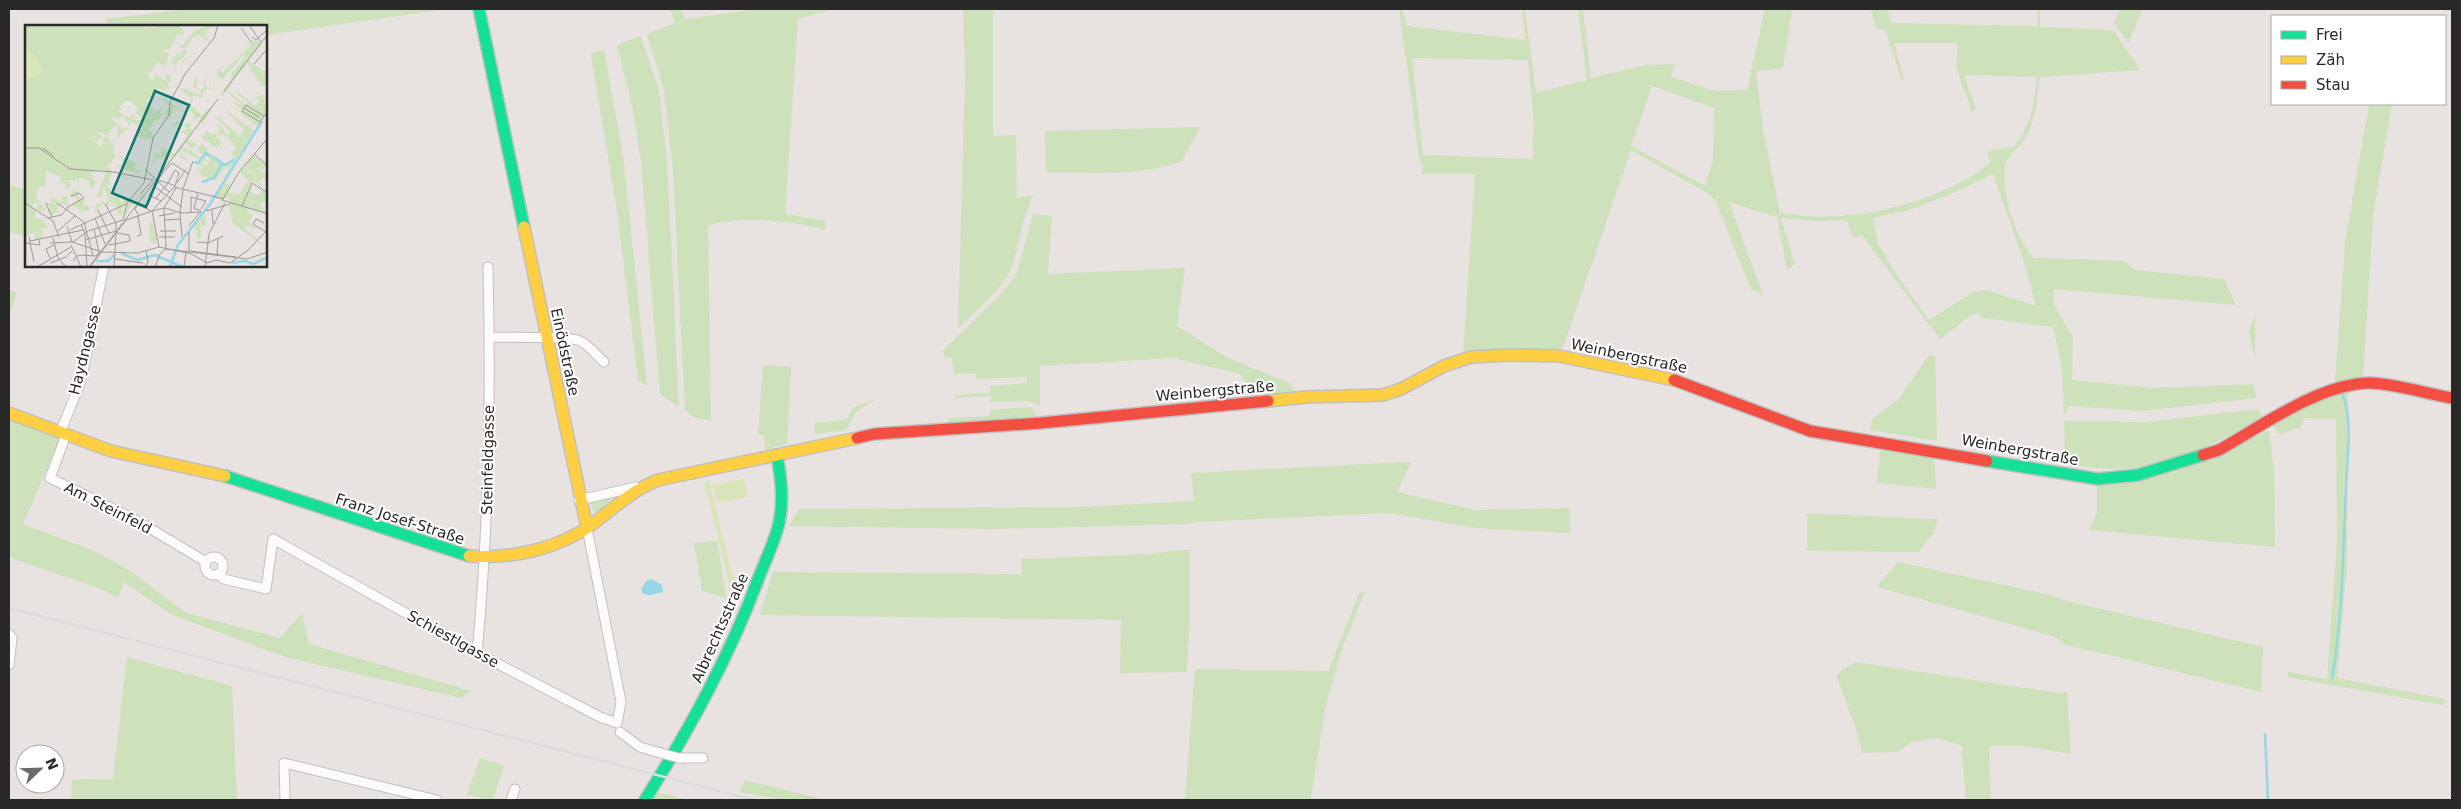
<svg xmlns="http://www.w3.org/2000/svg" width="2461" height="809" viewBox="0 0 2461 809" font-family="'DejaVu Sans',sans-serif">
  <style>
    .green { fill: #cde1ba; fill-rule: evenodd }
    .pitch { fill: #d8e5b8 }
    .water { fill: #96d7e6 }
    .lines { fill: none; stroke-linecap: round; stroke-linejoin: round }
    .stream { stroke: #96d7e6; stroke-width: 2.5 }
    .street-casing { stroke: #c1c0c1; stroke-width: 11 }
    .fast-casing { stroke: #c1c0c1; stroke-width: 14 }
    .slow-casing { stroke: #c1c0c1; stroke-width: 14 }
    .jam-casing { stroke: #c1c0c1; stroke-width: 14 }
    .street { stroke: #fcfbfa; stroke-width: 9 }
    .fast { stroke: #16e098; stroke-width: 11 }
    .slow { stroke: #ffcf43; stroke-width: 11 }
    .jam { stroke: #f24e42; stroke-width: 11 }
    .rail { stroke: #deddde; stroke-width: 2.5 }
    .street-bridge-casing { stroke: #c1c0c1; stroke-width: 11; stroke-linecap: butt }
    .street-bridge { stroke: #fcfbfa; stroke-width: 9 }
    .labels { text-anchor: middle; stroke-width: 4; stroke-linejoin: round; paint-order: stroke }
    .street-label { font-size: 15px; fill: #292929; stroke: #fff }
    .inset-river { fill: none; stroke: #96d7e6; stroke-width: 2.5 }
    .inset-road { fill: none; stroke: #9c9997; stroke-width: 1 }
    .view { fill: #0f766e; fill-opacity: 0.15; stroke: #0f766e; stroke-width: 2.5 }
    .inset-edge { fill: none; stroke: #292929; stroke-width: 2.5 }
  </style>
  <rect width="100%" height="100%" fill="#e8e3e0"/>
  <path class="green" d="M188,9h258l-180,26v-9h-159l-1,-7z
    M670,9h11l4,10 74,-10h74l-35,10 -13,195 41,7 -1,9c-33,-10 -85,-14 -117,-5l3,196 -18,-4 -8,-7 -12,-239 -9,-81 -17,-56 28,-11z
    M963,9h30v127l23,-1 1,62 16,-1c-12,23 -13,48 -21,71 -8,21 -38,45 -54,62l7,-254z
    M1399,9h3l5,17 118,14 -3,-31h3l11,84 51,-13 -9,-71h5l8,69 55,-13 29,-1 -4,13 44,14 32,-1 18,-81h27l-9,59 -27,3 7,58 17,84c12,1 26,4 38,4 60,-1 124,-17 172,-54l-3,-12 26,-4c19,-22 21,-42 24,-70l-73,-2 12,34 -4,3 -16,-45 2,-24h-64l10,37h-2l-17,-50 -9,-1 -5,-20h17l3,14 146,3 1,-17h2v18l73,3 27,40 -100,7c-3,22 -4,44 -16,63 -5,8 -17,16 -19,25 -5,26 11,74 29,93l90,3 12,9 88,9 12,26 -182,-16v16l19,32 -1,43 84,8 97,-4 4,14 -115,13 -73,-5 -5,9 -2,-49 -9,-39 -71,-9 -4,-6 -12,7 -26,20 -78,-104 -9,3 -7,-18 -30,1 -35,-3 14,46 -8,6 -10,-53 -48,-15 34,93 -11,-5 -8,-17 -28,-72 -7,-7 -78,-44 -65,189 -7,14 -96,1 12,-180h-53l1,-11h-3zM1412,58l116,2 6,61 -2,25 2,13 -111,-4zM1652,86l62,22 -1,52 -8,26 -74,-40zM1993,174l31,88 12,44 -49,-16 -14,2 -44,28 -33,-46 -18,-31 -5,-25 36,-8 40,-15z
    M2120,9h22l-13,34 -15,-20z
    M641,36l18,54 8,70 12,247 -19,-13 -19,-232 -9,-57 -15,-60z
    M604,49l20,114 23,223 -9,-6 -21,-169 -26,-157z
    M2362,104h30l-19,112 -10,162 -28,5 10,-141 24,-137z
    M1200,127l-18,34c-41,16 -90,11 -133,12l-3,-4 -1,-38z
    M9,185l17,4v47l-17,-4z
    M1033,214l19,2 -4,58 137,-6 -8,58 51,32 62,25 6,13h-25l-2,-7 -20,-2 -9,-13 -67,-16 -133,8v41l-12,-6 -37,1v-6l-36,2v-3l35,-2v-7l37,-3 -1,-6 -50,2v-6l-22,1 -2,-16h-6l-3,-7 59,-58 14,-17z
    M9,290l8,3 -8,24z
    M2255,313v46l-6,-27z
    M1929,355h6l2,86 -67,-11 2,-11 27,-20z
    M763,365l28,2 -4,77 -22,6 -1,-14 -6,-2z
    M2348,390l-1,176 -10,112 108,21 -2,6 -156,-28 1,-5 39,7 10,-141 -1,-119 -33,-1 -2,9 -21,8 -6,-9 39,-24z
    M876,399l-20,13 -10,18 -32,4 1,-11 31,-3 8,-13z
    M1031,407l5,7 -1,4 -85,7 -2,-4v-3l42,-2 1,-6z
    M2259,409l3,9 -2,4c-45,20 -95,47 -145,47 -17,0 -33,-3 -50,-5l-1,-43 82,1z
    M9,420l51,18 -37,86 71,27 31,16 61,46 94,25 22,-25 7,31 162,47 -10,7 -176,-41 -113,-42 -48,-33 -6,16 -20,-10 -87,-30 -2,-3z
    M2269,431l5,37 1,79 -186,-17 8,-18v-30c61,5 118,-27 172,-51z
    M1880,450l54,8 2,31 -59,-6z
    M1402,462h9l-14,30 78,18 95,-2v25l-94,-5 -87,-15 -193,9 -9,2 -195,5 -203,-3 10,-17 282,-2 113,-6 -3,-28z
    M617,495l-22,19 -5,-12z
    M1807,513l121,6h10l-5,14 -14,19 -112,-1z
    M717,541l9,57 -24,-7 -8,-48z
    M1190,549v64l-3,59 -67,1 1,-53 -361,-5 13,-43 249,2 -1,-15 127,-5z
    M1898,562l152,33 17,6 196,46 -2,45 -198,-48 -7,-7 -179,-50z
    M1365,592l-22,54 -18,63 -14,91h-126l10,-131 133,2 31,-78z
    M127,657l105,29 5,114h-166l1,-20 41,-1z
    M1855,662l203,31 9,-1 4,62 -47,-8h-35l2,54h-25l-5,-55 -24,-7 -25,4 -15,10 -35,1 -6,-24 -20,-54z
    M480,758l24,8 -11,34 -26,-5z
    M744,780l83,20h-42l-45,-8z
    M656,792l28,7 1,1h-33z"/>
  <path class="pitch" d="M744,479l4,18 -31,6 -4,-18z
    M709,481l24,96h2l3,11 -7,2 -27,-108z"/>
  <path class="water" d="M652,579l10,6 1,7 -13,3 -7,-1 -2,-5 6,-9z"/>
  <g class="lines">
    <path class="stream" d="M2332,678c11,-63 11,-128 14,-191 1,-30 7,-64 -3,-92
      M2265,734l3,66"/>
    <g class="street-casing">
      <path id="street" d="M490,337c15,1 81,-1 90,4 9,4 16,14 24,21
        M60,433l21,-52 23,-115
        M66,435l-16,43 86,42 70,42
        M579,500l57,-13
        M205 566a9 9 0 1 1 18 0a9 9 0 1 1-18 0Z
        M218,574l6,5 42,10 7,-50 204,114 123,64 17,6 4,-21 -34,-174
        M9,634l3,4 -3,27
        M477,653c12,-128 14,-257 11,-386
        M620,732l20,15 24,7
        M679,758h24
        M285,800l-1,-37 153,37
        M511,800l4,-11"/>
    </g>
    <g class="fast-casing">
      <path id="fast" d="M479,9l45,218
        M1987,461l111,18 40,-4 65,-20
        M225,476l244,80
        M645,800c45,-72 85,-144 114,-223 7,-18 16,-36 20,-54 5,-23 2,-45 -2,-68"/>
    </g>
    <g class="slow-casing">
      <path id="slow" d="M524,227l63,301
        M1268,401l39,-4 76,-2 18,-6 43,-23 27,-9 37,-2 51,1 115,24
        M9,413l102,38 114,25
        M469,556c44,3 90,-7 125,-33 21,-16 39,-33 64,-43l199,-42"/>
    </g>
    <g class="jam-casing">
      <path id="jam" d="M1674,380l136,51 177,30
        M857,438l17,-4 167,-11 227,-22
        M2203,455l16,-5c43,-24 100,-66 150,-67 23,0 59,11 83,15"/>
    </g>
    <use href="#street" class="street"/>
    <use href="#fast" class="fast"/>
    <use href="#slow" class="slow"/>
    <use href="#jam" class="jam"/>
    <path class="rail" d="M9,608l745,192"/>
    <g class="street-bridge-casing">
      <path id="street-bridge" d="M664,754l15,4"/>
    </g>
    <use href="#street-bridge" class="street-bridge"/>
  </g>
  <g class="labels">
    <g class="street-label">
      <text transform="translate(85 350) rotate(-76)" y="5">Haydngasse</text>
      <text transform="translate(565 352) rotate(78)" y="5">Einödstraße</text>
      <text transform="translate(1629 356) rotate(12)" y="5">Weinbergstraße</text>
      <text transform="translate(1215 391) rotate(-5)" y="5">Weinbergstraße</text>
      <text transform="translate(2020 450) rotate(10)" y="5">Weinbergstraße</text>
      <text transform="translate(488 460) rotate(-89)" y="5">Steinfeldgasse</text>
      <text transform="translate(108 508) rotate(27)" y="5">Am Steinfeld</text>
      <text transform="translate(400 519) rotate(18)" y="5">Franz Josef-Straße</text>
      <text transform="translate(720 628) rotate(-66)" y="5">Albrechtsstraße</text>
      <text transform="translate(453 639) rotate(29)" y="5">Schiestlgasse</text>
    </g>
  </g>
  <g transform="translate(25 25)">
    <rect width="242" height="242" fill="#e8e3e0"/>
    <path d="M0,0h118l5,6 -2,-6 9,3 -1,-3h25l5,7 -5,7 2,-4 -3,-2 -4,8 8,5 13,-16 10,-3 -3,-2h11l3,2 -9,2 7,6 -8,-5 -2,2 9,7 -8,-5 5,9 -7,-6 1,-4 -3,5 -2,-4 -4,2 13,10 -14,-10 -10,14h4l19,14 -20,-14 -2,6 11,6 -15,-8 12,11 -13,-9 5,8 -6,-5 -7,15 9,9 -9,-9 -2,5 3,4 -6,-2 3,9 -8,-4 6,7 -9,-5 -12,13 8,12 9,-7 -4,7 4,1 6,-8 -12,-10 23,12 3,-4 -4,6 -9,-6 4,4 -4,8 -9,-2 -2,5 -6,2 -3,4h4l-8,3 7,7 -2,4 -19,-3 7,-5 -3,-2h6l-13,-8 1,4 -2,1 -6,-12 -6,7v-3l-7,-1 13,12 4,-2 2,1 -15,12 -1,13 23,10 -2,5 8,3 -3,2 -14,-3v-4l-6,3 -1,-5 -1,6v-6l4,1 2,-6 -7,-4 -11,15 4,-3 3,6 -5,14 4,1 -2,8 10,1 4,-5 -4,7 4,4 1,-5 10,3 15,-15 -21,24 -3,9 1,-15 -4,1 1,10 -4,1 -5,-14 -2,3 -4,-5 2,6 -8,-2 -7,10 1,-11 5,1 2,-5 2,4 3,-4 -4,-13 -2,11h-5l9,-26 -11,-1 -4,4 4,3h-6l7,4 6,-9 -10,17 -3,-8 -10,-3 -1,19 7,2 -2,6 6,1v5h-9l2,5 -5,-9 -6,-1 7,-7 -8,-3 3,-7 4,4 1,-13h-15l10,3h-6l6,2 -7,1 7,1 -8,2 1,-5 -7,-2 2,-5 -15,-6v14l-7,2 -4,11 10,6 1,6 -2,1h-4l-4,-4 5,-3 4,6 -1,-6 -10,-4 6,4 -6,-1 -2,5 5,4 -3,5 11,4 3,7 -7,1 2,10 -8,1v-8l-10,5zM149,17l7,4 -1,2h5l-4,6 -3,-4 2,6 -4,-2 -5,7 6,8 -6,-1 3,3 -5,5 -5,-5 3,11 -11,-7 -4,6 -7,-8 6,3 -3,-4h3l10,5 1,1 -10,-6 5,-10 9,5 3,-14 -8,-2 9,-2zM99,76h7l8,8 -4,4 7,4 -1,3h-6v-6l-5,4 -12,-7 4,-2 -2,-2zM92,100l1,11 -5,3v6l-8,-10 -3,7 8,2 -7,-1 -2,4 -11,-10 7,-1 -3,3 3,3 5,-6 -8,-6 13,5 3,-2 -1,3 2,-7zM232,15l5,4 -14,17 16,10 2,-3 -9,-8 10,8v16l-4,5 2,-3h-4l-14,-24 -23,33h-5l11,-11 2,-11 13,-16 -1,-3 -22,26 -5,-4 1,-5 11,-12 -9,12 2,2 28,-27v-4l-7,7 7,-8zM182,46l-1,16 7,2 2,-10 -1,11 -8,-2 -4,9 -9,-1 -2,10 11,9 12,-11 -9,16 -3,-1 2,5 -11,-4 5,2 3,-5 -8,3 2,-5 -6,-5 2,-14 -3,1 -9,-10 22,8v-5l-8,-2 3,-14 1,14 6,2zM212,66l18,15 5,-5 -5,-4 8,-2 4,15 -10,16 -27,-21 11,7 1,-2 -11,-9 14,6 -17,-14 1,-1 17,13 2,-3 -12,-9zM199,84l30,22 -34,54 9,-15 -3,-5 -8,21 7,-21 -12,20 2,-5 -22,-7 10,2 -8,-6 10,2 -9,-4 10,1 -9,-4 2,-3 8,5 2,-3 -24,-10 -4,-5 1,8 9,7 -13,-6 3,-2 -2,-4 -21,25 15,-20 -16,2 -8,13 7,-18 5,2v-8l13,7 14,-18 -7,-4 8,-4 -11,-3 -6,4 5,-9 4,5 10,-2 -1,5 3,2 -5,9 5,4 2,-3 1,6 -3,3 -8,-6 -2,3 5,5 4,-2v3l17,10 1,-3 -14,-9 5,-6 7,5 -2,4 15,10 10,1 4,-6 -12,-13 8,8 6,-5 -10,-11 -10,-5 7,8 -8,-7 5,-5 -7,-6 8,5 5,9 3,-4 -13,-14 1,-2 22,21 4,-7zM182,106l4,4 3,-2 8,10 -5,5 -16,-10 3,-3 11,10 -11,-11zM228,131l14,10 -4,2 2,3 -9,-3 11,8v4l-4,-3 -4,5 8,9 -14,-11 -9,14 9,-11 -2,10 9,2 1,-6 6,4 -2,10 2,4 -3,-5 -4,2 7,9 -22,-5 8,8 -4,7 15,9 -18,-7 -2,3 23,20 -35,-25 -3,-24 -4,-2 -3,4 2,3h-6l4,-2 -7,-7 8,-12 7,2 -2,7 17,5 -17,-6 12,3 8,-14 -9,-8 4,-5 13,9 -11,-10zM37,171h5l2,14 -3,-5 -6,-1 -3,6 3,4 -4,-2 -5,3 -4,-5 8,-4 -4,2 -5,-5h7l-4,-3 4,-3 8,5zM181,189l-1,12h-3l-2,-5 1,18h-4l-3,-13zM124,197l4,1 4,16 -2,5 -5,-2z" fill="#cde1ba" fill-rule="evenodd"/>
    <path d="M0,20l21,25 -21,11z" fill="#d8e5b8"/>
    <path class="inset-river" d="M187,131l13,9 10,-6M169,137l4,1 8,-10 5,3M177,157l12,-4 8,-14M96,228l16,7 18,-5 28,12M71,236h12l6,-6M207,238l13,-2 8,3 15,-7M145,242l8,-22 32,-41 52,-83"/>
    <path class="inset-road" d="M224,0l12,17M216,3l10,14M227,12l4,3 12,-11M229,39l14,-16M199,66l44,-57M219,83l15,9M239,91l-18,-11 -4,6 18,11 8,-11M0,123h14l31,21 44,3 39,8 -13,14M16,125l2,-2 11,8M229,129l14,12M120,144l24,23M133,157l-9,13 12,6M152,158l9,-14M130,162l27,20M158,164l10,-28M131,173l12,-15 7,-13 4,3 -4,13 -2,-1h-1l-4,-2 -11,-3 15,-17 17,11M198,174l16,-27 29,-34M197,175l46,14M0,178l28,18 6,16M21,178l6,14M32,178l27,19 9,34M80,179l11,19v10M217,181l10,-23 16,10M139,183l2,41M140,183l16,5 20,-1M187,184l1,15M73,185l11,23M181,186l24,-7M166,187v-15l15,4 -5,8M114,191l-4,-7 3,-5 13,7M134,191l16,-3M22,193l15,-3 6,-8 16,-9 -5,-5 -8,3M70,193l10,26M98,195l4,-17 17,-20 9,-45 16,-23 1,-13 15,-28 29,-36 4,-13M140,195l16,-1M239,198l-8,-4 -3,5 15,9M56,200l4,8 2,34M42,201l5,16M164,201l12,-15 -7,-3 4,-14M45,205l56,-26M33,206l18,-16M135,206h16M164,207v20M112,211l4,-1 -3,-19M4,212l5,25M134,212h16M157,212l-2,-24 3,-23M28,213l5,20 8,9M60,215l31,-9M5,216l53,-11M48,217l15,-11 35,-11M172,217l11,1 15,-7M0,218l15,2 -1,-5M25,218l22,-1 30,10 36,1 21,-6 33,7 15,9 9,-3 14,3 18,-13 20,-21M46,220l10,22M84,220l21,-4 -1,-6 -12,-2M134,222l-7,-36 12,-3 12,-20M165,226l46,6M192,230l1,-16M25,233l-4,-9 8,-4M90,234l28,4M48,236l5,-6 18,1 3,-4 -5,-23M25,238l16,-6 6,-6M12,242l34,-20M64,242l129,-168M65,242l36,-47 26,-9 22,-24 50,12M89,242l2,-33M120,242l3,-5 -2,-11M130,242l5,-13 6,-5 81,10 21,-7M159,242l2,-15M180,242l4,-33 16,-31"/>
    <path class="view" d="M130,66l34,14 -43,102 -34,-14z"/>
    <rect width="242" height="242" class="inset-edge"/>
  </g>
  <rect width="2461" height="809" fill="none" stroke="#292929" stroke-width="20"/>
  <rect x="2271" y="15" width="175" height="90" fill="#ffffff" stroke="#a9a9a9"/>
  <rect x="2281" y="31" width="25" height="8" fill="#16e098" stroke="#a9a9a9"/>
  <text x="2316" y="40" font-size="15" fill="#292929">Frei</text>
  <rect x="2281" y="56" width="25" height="8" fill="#ffcf43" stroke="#a9a9a9"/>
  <text x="2316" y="65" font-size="15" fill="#292929">Zäh</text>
  <rect x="2281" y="81" width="25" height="8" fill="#f24e42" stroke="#a9a9a9"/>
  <text x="2316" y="90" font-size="15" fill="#292929">Stau</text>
  <g transform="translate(40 769) rotate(67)"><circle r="24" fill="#ffffff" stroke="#a9a9a9"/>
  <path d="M0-4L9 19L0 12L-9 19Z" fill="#6c6a69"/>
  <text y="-8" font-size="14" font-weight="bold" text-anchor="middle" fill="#292929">N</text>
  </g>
</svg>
